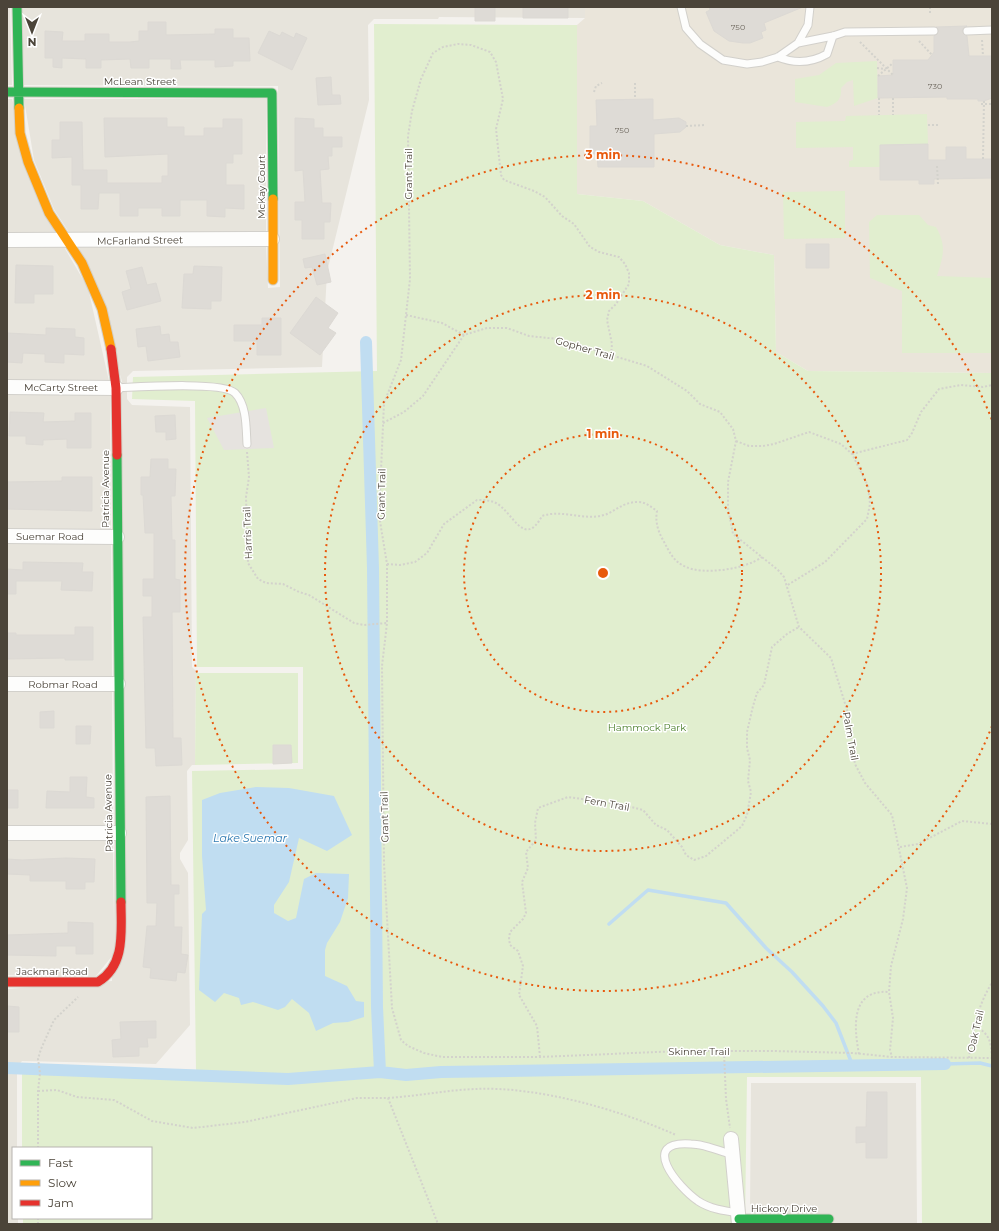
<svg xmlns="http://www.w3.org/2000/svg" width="999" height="1231" viewBox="0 0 999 1231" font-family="Montserrat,sans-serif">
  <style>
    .residential { fill: #e7e4dc }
    .education { fill: #eae5da }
    .green { fill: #e1eecf }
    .parking { fill: #e6e3df }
    .water { fill: #c0ddf1 }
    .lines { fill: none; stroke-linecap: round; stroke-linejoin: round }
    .stream { stroke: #c0ddf1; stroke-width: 3.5 }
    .canal { stroke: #c0ddf1; stroke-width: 12 }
    .building { fill: #dedbd6; stroke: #dcd9d4 }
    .lane-casing { stroke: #d2d0cb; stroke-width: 9 }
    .street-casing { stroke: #d2d0cb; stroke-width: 16 }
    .fast-casing { stroke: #d3cfc5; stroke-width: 11 }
    .slow-casing { stroke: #d3cfc5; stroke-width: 11 }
    .jam-casing { stroke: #d3cfc5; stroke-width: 11 }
    .path { stroke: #d3d2cc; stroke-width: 2; stroke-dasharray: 2 2; stroke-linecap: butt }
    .lane { stroke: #fdfdfc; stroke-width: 7 }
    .street { stroke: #fdfdfc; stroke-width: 14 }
    .fast { stroke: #30b455; stroke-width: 9 }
    .slow { stroke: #ff9f0a; stroke-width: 9 }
    .jam { stroke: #e5322d; stroke-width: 9 }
    .ring { fill: none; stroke: #e8590c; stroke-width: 2; stroke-dasharray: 2 4 }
    .labels { text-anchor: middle; stroke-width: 3; stroke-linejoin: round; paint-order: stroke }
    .number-label { font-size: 8px; fill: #706a61 }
    .street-label { font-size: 10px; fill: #4b4439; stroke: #fff }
    .park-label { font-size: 10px; fill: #4a7f2a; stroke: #fff }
    .water-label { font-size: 11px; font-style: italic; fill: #2e7ab2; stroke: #fff }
    .centre { fill: #e8590c; stroke: #fff; stroke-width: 2 }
    .ring-label { font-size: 12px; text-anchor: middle; font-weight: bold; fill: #e8590c; stroke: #fff; stroke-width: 3; stroke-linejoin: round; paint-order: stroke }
  </style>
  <rect width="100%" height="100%" fill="#f4f2ee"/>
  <path class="residential" d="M7,7h3l2,78h-5z
    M22,7h563v11l-146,-1 -1,2h-64l-6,6 1,75 -42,172 -5,95 -189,4 -6,6v22l5,6 58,2 2,260 4,4 -1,94h-3l-5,6 1,69 -8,13v6l8,14 2,152 -34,39 -134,-3 -5,6v81h-4v70h5v6h-11v-235l105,-8 10,-600 -43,-134 187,-2 2,43 12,-1 -2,-201 -254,-1z
    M7,99h5l43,135h-48z
    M24,99h242v133l-196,2 -16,-25 -20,-49z
    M7,247h57l24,41 21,93 -102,-1z
    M7,394h103l1,136 -104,-1z
    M7,543h104l1,134h-105z
    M7,690l105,1 1,135h-106z
    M7,840h106v115l-17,21 -89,-1z
    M751,1083h165l1,141h-83l-84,-12z"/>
  <path class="education" d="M585,7h407v366l-184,-2 -32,-19 -2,-97 -54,-10 -77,-44 -66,-7v-169l8,-7z"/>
  <path class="green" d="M374,24l203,1v169l66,7 77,44 54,10 2,97 32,19 184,2v851h-70l-1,-147h-174l-2,147h-722v-6h128v-70h-129v-81l174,4 -4,-300 111,-2v-102h-106l-2,-266 -63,-2 1,-22 244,-6z
    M877,61l1,37 -24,8 -1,-26 -6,2 -6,6c1,11 -4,15 -14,19l-32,-5v-23l24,-4 17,-12z
    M927,114l1,30 -48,1v22h-31v-6l4,-1v-13l-57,1v-26l49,-1 1,-5z
    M845,191v47l-61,1 -1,-47z
    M877,215h42l9,10 8,2c11,19 7,30 1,49l55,2v75h-90v-62l-32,-13 -1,-56z
    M196,671l2,2h100v90l-103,2z"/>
  <path class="parking" d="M266,408l8,40 -50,2 -17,-32z"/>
  <path class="water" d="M256,787l33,1 45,8 18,39 -25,16 -28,-13 -10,44 -15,23v8l14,8 8,-3 8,-39 12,-6 33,1 -1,24 -8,24 -13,21 -2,7v26l22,10 9,15 8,1v15l-16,5 -15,1 -17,8 -7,-18 -17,-14 -7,8 -7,3 -25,-8 -12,3 -2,-7 -15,-5 -9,9 -16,-12 3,-76 4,-4 -4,-54v-56l18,-7z"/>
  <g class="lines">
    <path class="stream" d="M609,924l39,-34 78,13 40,45 26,24 31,34 13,17 16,41
      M945,1064l35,-1 12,3"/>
    <path class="canal" d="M366,342l7,226 4,439 3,65
      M7,1068l281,11 92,-7 26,3 35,-3 504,-8"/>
  </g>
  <path class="building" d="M475,7h20v14h-20z
    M523,7h45v11h-45z
    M709,7h94l-39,16 2,7 -5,2 2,6 -13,5h-7l-14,-2 -15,-10 -8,-19 4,-2z
    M148,22h18v13l49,-1v-5h18v9h16l1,23h-17v5l-18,1v-7h-35l1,9h-10v-10h-22v9h-18l-1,-9 -29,1v8h-15v-9l-24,-1v10l-9,-1v-9h-8v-27l18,1 -1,9h23v-7h24v8h21l9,-1v-10h9z
    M967,26l-4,2 -1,4 5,4 2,20h23v42l-8,3h-6v-2h-31v-2l-69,1v-22l15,-1v-15h35l6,-8v-16l5,-5 -3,-4z
    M269,31l11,5 2,-4 12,6 2,-5 11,5 -15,32 -34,-17z
    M331,77l1,18h8l1,9 -23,1 -2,-27z
    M653,99v21l26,-2 7,4v5l-6,5 -26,2v33h-56l-1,-13h-7v-28h7l-1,-26z
    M104,118h63v9h17v9h20v-8h19v-9h19v35h-9v9h-7v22h18v24l-19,-1v9l-18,-1v-16h-27v16h-18v-8h-24v8h-18v-23h-21l-1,16h-17v-24h-9v-28l-20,1v-18h8v-18h22l1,48h24v13h55v-7h6v-22l-63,3z
    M295,118l19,1v9h9v9h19v10h-10v9h-4l1,13 -9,1 2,33h9l-1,19h-6v17h-22v-19h-7v-18h10l-2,-32 -8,1z
    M928,144v16h18v-13h20v12h26v19l-58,1v5h-15v-4h-39v-35z
    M806,244h23v24h-23z
    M325,254l6,28 -14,3 -5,-18 -7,1 -2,-9z
    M16,265l37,1v28h-19v9h-19z
    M194,266l28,1 -1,34h-10v8l-29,-1 2,-34h9z
    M142,267l5,18 9,-2 5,18 -34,9 -5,-18 9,-3 -5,-18z
    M316,297l22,16 -10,15 8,5 -16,22 -30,-22z
    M262,318h19v37h-24v-14h-23v-16h28z
    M160,326l1,9 8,-1 1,8h8l2,15 -32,4 -2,-15 -8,1 -2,-18z
    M46,328l29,1v8l9,1v17l-20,-1v9l-19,-1v-8l-22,-1 -1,10 -15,-1v-29l39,2z
    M10,412l34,1 -1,9 32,-1v-8h16v35h-24v-9l-24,1v5l-17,-1v-8h-17z
    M175,415l1,24 -10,1v-8h-10l-1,-16z
    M151,459h17v10h8l-1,27h-4l1,44h3v39l5,1v32h-8l1,126h8l1,27 -26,1 -1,-18h-9l-3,-131h9v-21h-9v-17h11v-46h-9l-2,-38h-2v-18h9z
    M62,477h30v34l-85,-2v-27l55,-1z
    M23,562l60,1 -1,9h11l-1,19 -31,-1 1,-9h-46v13h-9v-25l16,1z
    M75,627h18v33h-28v-2l-58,1v-26h9v2h59z
    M54,711v17h-14v-16z
    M76,726h15l-1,18h-14z
    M273,745h18l1,18 -19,1z
    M70,777h17l-1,20 8,1v10h-48l1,-17 23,1z
    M7,790h11v18h-11z
    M170,796l1,89h8v9h-5v33h8l-1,27 7,1 -3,18 -8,-1 -1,9 -26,-3 1,-10 -8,-1 4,-41h9l1,-23h-10l-1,-106z
    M66,858l29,1 -1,23h-9v7h-19v-8h-36v-6l-23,-1v-15l15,1z
    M68,922l25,1v31h-17v-8h-20v10l-49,-1v-20l61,-2z
    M7,1006l12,1v25h-12z
    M156,1021v17h-9l1,9h-9v9l-26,1 -1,-17 9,-1 -1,-17z
    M867,1092h20v66h-21v-16l-10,1v-16h10z"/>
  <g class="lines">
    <g class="lane-casing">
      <path id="lane" d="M681,7l5,21 14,16 23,16 24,4 15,-2 16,-5 20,-14 35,-7 12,-4 89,-1
        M967,31l25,-1
        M798,43l10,-18 2,-18
        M778,57c17,7 33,6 49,-3l6,-18
        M116,388c21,-1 107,-7 119,5 12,12 11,35 12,51
        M733,1155c-13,-4 -29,-11 -42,-11 -53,-4 -13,43 7,57 12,8 27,10 41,12"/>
    </g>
    <g class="street-casing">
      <path id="street" d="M7,240l265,-1
        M7,387l109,1
        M7,536l110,1
        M7,684h111
        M7,833h112
        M731,1139l8,85"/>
    </g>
    <g class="fast-casing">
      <path id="fast" d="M17,7l2,101
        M7,92l265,1 1,106
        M117,455l4,447
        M739,1219h90"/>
    </g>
    <g class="slow-casing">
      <path id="slow" d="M19,108l1,25 8,29 21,51 33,50 20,46 9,40
        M273,199v81"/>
    </g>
    <g class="jam-casing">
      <path id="jam" d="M111,349l5,39 1,67
        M7,982h91c28,-17 23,-51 23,-80"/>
    </g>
    <path class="path" d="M930,7v6
      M982,40l1,16
      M919,41l13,14
      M860,42l33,33
      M877,68l8,1
      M878,76l15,-13
      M635,83v16
      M594,92l2,-6 6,-3
      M879,98v17
      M893,98v17
      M981,104h11
      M928,125h10
      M686,126l20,-1
      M983,159l1,-58
      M937,166l1,18
      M406,315l36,8 22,12 23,-7h20l22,8 29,3 89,27 40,25 13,13 20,8 13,17 3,12 -8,41v26l5,26 45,36 6,7 15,50 32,31 16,52 8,54 10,19 27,32 15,73 -4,31 -12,47 -2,26 4,26 -3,32 2,7
      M611,355l1,-11 -5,-24 2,-9 7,-7 13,-20v-11l-4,-9 -6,-7 -20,-5 -9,-5 -16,-23 -12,-8 -17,-19 -11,-6 -30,-11 -3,-5 -5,-46 7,-30 -7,-37 -6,-10 -19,-7 -13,-1 -15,3 -10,6 -12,26 -9,32 -4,25 2,143 -9,81 -17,43 -5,112 8,49v59l-5,43 2,197 8,145 9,32 7,6 16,7 18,4h98l140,-6h92l81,2 39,4 100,1
      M383,423l21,-11 19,-16 41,-61
      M736,441l13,5h14l11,-2 35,-12 32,12 11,10 16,32 2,18 -3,15 -42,43 -39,24
      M247,452l2,25 -3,20 2,66 10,16 8,4 17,1 16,8 10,3 45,28 10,2 23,-2
      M852,454l55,-14 5,-7 9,-21 18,-23 22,-4 22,2 9,-2
      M387,564l13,1 15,-3 12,-9 17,-29 33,-24c7,0 13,0 19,3 17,9 28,46 46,13 20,-7 42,5 62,-1 11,-3 18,-13 34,-13 8,0 13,5 19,9 -2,11 1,20 6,29 6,11 10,21 21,26 18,10 62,3 78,-9
      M900,847l18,-3 44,-23 30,3
      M975,1026c15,8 16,16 17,32
      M724,1052l2,47 4,29
      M859,1054c-5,-26 -9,-65 30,-62
      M540,1057l-3,-31 -18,-31 4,-29 -5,-15 -8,-6 -1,-6 1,-7 13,-13 3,-6 -4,-31 6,-14 -2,-16 10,-12 -1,-17 3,-15 30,-11 56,8 19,5 13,15 11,5 15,17 4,8 8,5 12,-4 29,-24 7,-6 5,-11 4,-23 -3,-11 2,-21 -3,-12v-16l6,-26 4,-13 7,-8 8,-38 15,-13 12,-7
      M969,1058c3,-25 9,-54 23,-75
      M38,1091l19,-1 20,7 37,3 38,21 41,7 52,-6 112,-24h31l50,126
      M388,1098c29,-2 59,-8 88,-9 62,-3 144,21 200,46
      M38,1148v-57l2,-18 -2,-14 3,-10 13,-29 24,-23
      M38,1218v6"/>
    <use href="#lane" class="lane"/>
    <use href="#street" class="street"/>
    <use href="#fast" class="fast"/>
    <use href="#slow" class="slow"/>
    <use href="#jam" class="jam"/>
  </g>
  <g class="ring">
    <circle cx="603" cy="573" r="139"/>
    <circle cx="603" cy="573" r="278"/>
    <path d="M992 726A418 418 0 1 1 992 420"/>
  </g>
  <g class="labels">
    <g class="number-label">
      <text x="738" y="30">750</text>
      <text x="935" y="89">730</text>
      <text x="622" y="133">750</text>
    </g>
    <g class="street-label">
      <text x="140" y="85">McLean Street</text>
      <text transform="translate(408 174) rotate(-90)" y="4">Grant Trail</text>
      <text transform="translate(261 187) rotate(-90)" y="4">McKay Court</text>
      <text transform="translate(140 240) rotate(-1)" y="4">McFarland Street</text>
      <text transform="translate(585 348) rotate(16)" y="4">Gopher Trail</text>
      <text x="61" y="391">McCarty Street</text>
      <text transform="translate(105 489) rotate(-90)" y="4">Patricia Avenue</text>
      <text transform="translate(381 494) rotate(-89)" y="4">Grant Trail</text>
      <text transform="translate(247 533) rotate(-92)" y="4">Harris Trail</text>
      <text x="50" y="540">Suemar Road</text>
      <text x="63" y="688">Robmar Road</text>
      <text transform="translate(851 736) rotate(80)" y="4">Palm Trail</text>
      <text transform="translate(607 803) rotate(10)" y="4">Fern Trail</text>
      <text transform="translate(108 813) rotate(-91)" y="4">Patricia Avenue</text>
      <text transform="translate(384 817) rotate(-91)" y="4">Grant Trail</text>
      <text x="52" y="975">Jackmar Road</text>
      <text transform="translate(975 1031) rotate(-77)" y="4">Oak Trail</text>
      <text x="699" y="1055">Skinner Trail</text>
      <text x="784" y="1212">Hickory Drive</text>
    </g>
    <g class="park-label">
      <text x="647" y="731">Hammock Park</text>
    </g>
    <g class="water-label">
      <text x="250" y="842">Lake Suemar</text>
    </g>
  </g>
  <circle cx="603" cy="573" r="6" class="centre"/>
  <g class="ring-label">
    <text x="603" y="159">3 min</text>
    <text x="603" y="299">2 min</text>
    <text x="603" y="438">1 min</text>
  </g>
  <rect width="999" height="1231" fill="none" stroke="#4b4439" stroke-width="16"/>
  <rect x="12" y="1147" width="140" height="72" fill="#ffffff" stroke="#b7b4b0"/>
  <rect x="20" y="1160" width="20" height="6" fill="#30b455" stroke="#b7b4b0"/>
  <text x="48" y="1167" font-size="12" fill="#4b4439">Fast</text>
  <rect x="20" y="1180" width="20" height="6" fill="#ff9f0a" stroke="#b7b4b0"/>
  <text x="48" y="1187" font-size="12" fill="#4b4439">Slow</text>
  <rect x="20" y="1200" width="20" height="6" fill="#e5322d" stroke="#b7b4b0"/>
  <text x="48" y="1207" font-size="12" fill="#4b4439">Jam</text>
  <g transform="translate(32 32) rotate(180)" stroke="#ffffff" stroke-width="3" paint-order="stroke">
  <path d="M0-3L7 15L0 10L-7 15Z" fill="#4b4439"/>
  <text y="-6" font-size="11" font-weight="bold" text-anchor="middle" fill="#4b4439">N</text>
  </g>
</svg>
